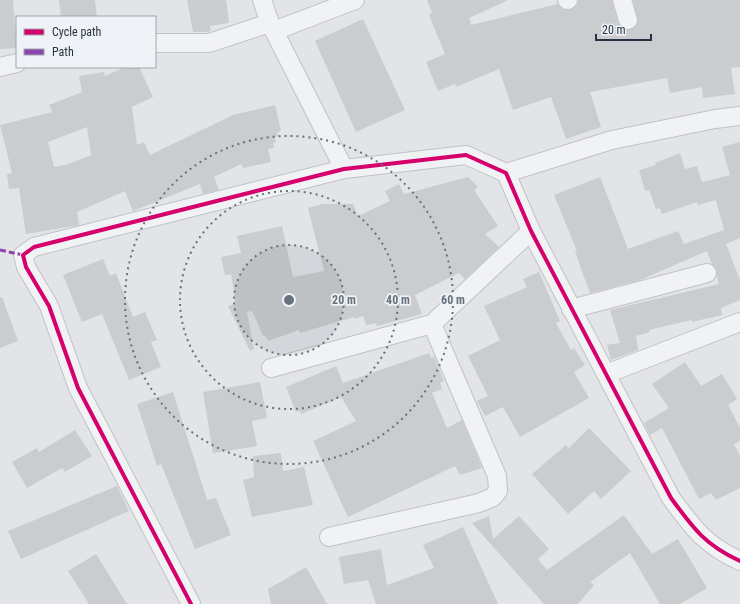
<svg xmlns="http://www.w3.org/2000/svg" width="740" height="604" viewBox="0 0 740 604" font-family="'Roboto Condensed',sans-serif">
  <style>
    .building { fill: #cacccf; fill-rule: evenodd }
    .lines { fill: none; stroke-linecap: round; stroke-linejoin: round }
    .minor-casing { stroke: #c0c2c5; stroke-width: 20 }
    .minor { stroke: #f1f2f4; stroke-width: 18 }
    .quiet { stroke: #8e44ad; stroke-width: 3; stroke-dasharray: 6 3; stroke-linecap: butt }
    .cycleway-casing { stroke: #eff3f7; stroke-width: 6 }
    .cycleway { stroke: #d6006c; stroke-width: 4 }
    .ring { fill: none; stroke: #68717c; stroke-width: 2; stroke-dasharray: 2 4 }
    .centre { fill: #68717c; stroke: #eff3f7; stroke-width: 2 }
    .ring-label { font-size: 12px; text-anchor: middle; font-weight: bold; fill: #68717c; stroke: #eff3f7; stroke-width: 3.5; stroke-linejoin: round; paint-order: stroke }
  </style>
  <rect width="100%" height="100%" fill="#e2e4e7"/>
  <path class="building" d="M0,0h13l4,48 -17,1z
    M59,0h36l2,17h-36z
    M187,0h39l3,23 -19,3 1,5 -4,1h-14z
    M427,0h81l-39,18 2,7 87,-21 4,5 6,1 9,-4 1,-6h34l6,23 8,7 9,-3 3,-5 -5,-22h107v67l-9,1 4,26 -32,4 -1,-11 -32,6 -3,-15 -77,14 11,35 -35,12 -15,-42 -38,13 -14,-41 -43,18 -1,-3 -17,7 -12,-29 19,-8 -16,-39 3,-2z
    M363,19l42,91 -49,22 -41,-91z
    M125,67h14l14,30 -21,10 5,38 7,-3 6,13 83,-40 42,-10 6,26 -4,1 1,4 -3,1 1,5 -3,1 1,5 -6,1 3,13 -28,6 -2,-4 -27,13 5,13 -16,4 -3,-10 -67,27 -8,-20 -48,21 2,13 -53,9 -7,-46 -10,1 -2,-15 5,-1 -12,-48 52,-13 -3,-7 33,-13 -3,-16 25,-4 1,4zM87,127l4,28 -23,9 -14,3 -6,-25z
    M740,142v96l-14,6 14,36v20l-19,8 1,7 -30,7 -1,-2 -42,10 1,2 -14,4 2,14 -27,10 -4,-15 13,-2 -10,-33 109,-26 -2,-7v-7l-5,-6 -5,-13 -67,29 -50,13 -15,-41 2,-1 -23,-56 46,-18 28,72 50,-18 6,13 40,-14 -8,-30 -18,5 -1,-3 -35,12 -2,-6 -4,1 -7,-19 -4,1 -6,-21 17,-5 -1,-2 25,-10 5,16 12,-3 5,16 28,-7 -8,-28z
    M468,177l10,10 -4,3 24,36 -13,8 14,13 -34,32 -6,-6 -44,22 7,19 -45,12 -1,-3 -10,2 -3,-9 -9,3v-2l-54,16 -1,-3 -31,11 -3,-6 -2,1 -11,-25 -5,1 7,37 -4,2 -22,-45 8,-3 -5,-29 -6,1 -4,-18 20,-4 -4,-17 45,-10 11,51 31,-6 -16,-63 15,-4h30l5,12 32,-15 -5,-10 14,-7 5,10z
    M103,259l7,17 6,-3 17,44 12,-5 12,28 -6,2 10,25 -32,13 -27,-66 -20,8 -19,-47z
    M539,272l21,49 -4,2 15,27 3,-2 11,17 -11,7 15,26 -69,39 -17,-30 -18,9 -8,-15 11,-5 -20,-40 32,-16 -16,-34 43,-19 -4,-8z
    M2,297l16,44 -18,7v-50z
    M429,353l2,5 3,-2 10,25 -4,2 2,6 -10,4 15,35 15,-8 20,48 -22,7 -5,-9 -107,51 -35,-76 43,-20 -15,-24 -40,17 -2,-3 -3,1 -10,-25 50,-21 7,17z
    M685,362l16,24 21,-12 15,25 -9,6 12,23v13l-6,3 6,12v32l-24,12 -5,-7 -12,6 -37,-71 -12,7 -6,-12 25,-15 -17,-24z
    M260,382l7,36 -15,3 5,25 -44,7 -10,-61z
    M173,392l34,108 9,-2 15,37 -36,14 -34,-85 -4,2 -20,-62z
    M589,428l42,43 -30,28 -7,-8 -26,23 -36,-40 34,-29 3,3z
    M75,430l17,26 -27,16 -3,-4 -35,20 -15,-26 25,-14 2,4z
    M281,453l2,18 21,-4 9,38 -61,12 -9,-37 11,-3 -1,-21z
    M117,486l12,25 -108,48 -13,-28z
    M624,515l28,39 26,-15 29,49 -27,16h-20l-30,-51 -40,29 4,3 -16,19h-34l-72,-81 17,-7 4,23 26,-23 30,33 -11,10 9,11z
    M463,527l35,77h-122l-8,-24 -24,4 -5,-27 42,-8 6,36 47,-17 -11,-23z
    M96,554l31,50h-38l-21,-33z
    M306,567l21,37h-56l-3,-15z"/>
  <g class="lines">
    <g class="minor-casing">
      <path id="minor" d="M262,0l8,23 74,146
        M567,0h1
        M622,0l6,20
        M274,31l81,-31
        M155,43h54l61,-20
        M0,67l17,-4
        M506,173l106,-33 103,-21 25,-3
        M571,309l136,-36
        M271,368l161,-44 99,-93
        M606,374l134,-52
        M329,537l150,-34 14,-6 5,-6 -1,-15 -65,-152
        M191,604l-113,-216 -29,-82 -23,-39 -3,-12 11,-8 310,-78 122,-14 40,18 25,58 140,267c22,30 34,47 69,63"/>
    </g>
    <use href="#minor" class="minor"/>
    <path class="quiet" d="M0,250l23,5"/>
    <g class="cycleway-casing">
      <path id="cycleway" d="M191,604l-113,-216 -29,-82 -23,-39 -3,-12 11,-8 310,-78 122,-14 40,18 25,58 140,267c22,30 34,47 69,63"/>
    </g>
    <use href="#cycleway" class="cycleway"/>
  </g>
  <circle cx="289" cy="300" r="55" fill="#68717c" fill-opacity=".12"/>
  <g class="ring">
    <circle cx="289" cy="300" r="55"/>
    <circle cx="289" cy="300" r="109"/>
    <circle cx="289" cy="300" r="164"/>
  </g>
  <circle cx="289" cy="300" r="6" class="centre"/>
  <g class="ring-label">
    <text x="344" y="304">20 m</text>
    <text x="398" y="304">40 m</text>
    <text x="453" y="304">60 m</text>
  </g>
  <rect x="16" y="16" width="140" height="52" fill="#eff3f7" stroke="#9fa6af"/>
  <rect x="24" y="29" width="20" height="6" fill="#d6006c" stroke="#9fa6af"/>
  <text x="52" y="36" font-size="12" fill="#273342">Cycle path</text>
  <rect x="24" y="49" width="20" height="6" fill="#8e44ad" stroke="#9fa6af"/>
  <text x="52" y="56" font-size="12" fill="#273342">Path</text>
  <path d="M596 34v6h55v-6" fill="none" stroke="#273342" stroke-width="2"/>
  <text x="602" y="34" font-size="12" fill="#273342" stroke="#eff3f7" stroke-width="3" paint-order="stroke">20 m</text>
</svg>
